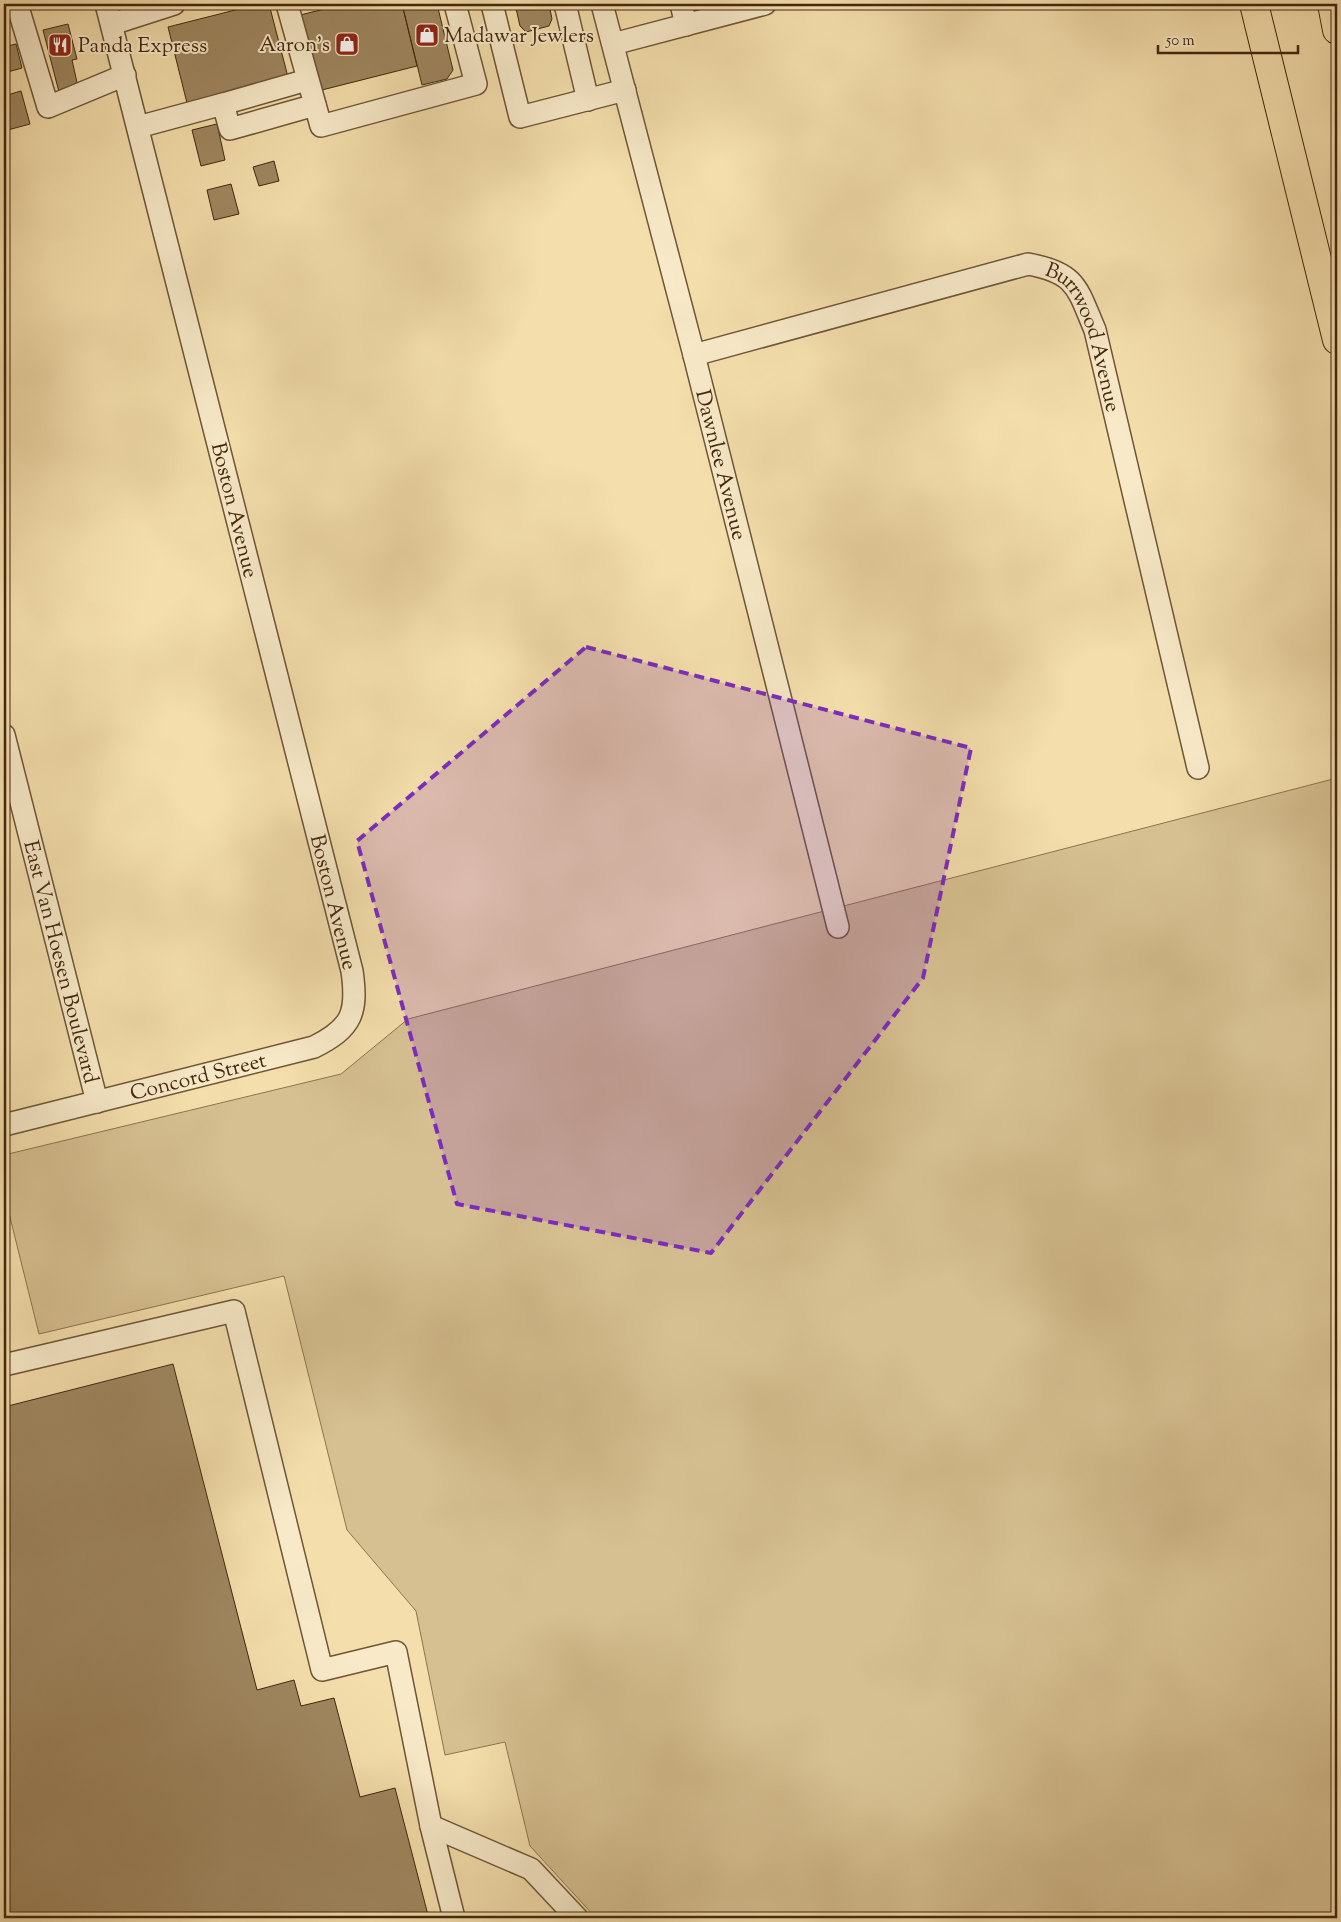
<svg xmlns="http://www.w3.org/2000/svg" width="1341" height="1922" viewBox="0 0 1341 1922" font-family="'Sorts Mill Goudy',serif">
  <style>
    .green { fill: #d6c091; stroke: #8c7450 }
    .building { fill: #9f8760; stroke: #42270e }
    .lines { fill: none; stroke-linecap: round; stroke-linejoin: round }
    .minor-casing { stroke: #6e5536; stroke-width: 24 }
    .highway-casing { stroke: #42270e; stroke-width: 30 }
    .minor { stroke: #f8eac9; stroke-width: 21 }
    .highway { stroke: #f4dfac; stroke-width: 28 }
    .marked { fill: #7b2cbf; fill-opacity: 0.2; stroke: #7b2cbf; stroke-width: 4; stroke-dasharray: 10 6; stroke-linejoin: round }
    .labels { text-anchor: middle; stroke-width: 4; stroke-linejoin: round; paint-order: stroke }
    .poi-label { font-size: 21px; fill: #42270e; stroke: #f8eac9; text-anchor: start }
    .street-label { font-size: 21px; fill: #42270e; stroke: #f8eac9 }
  </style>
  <rect width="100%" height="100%" fill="#f4dfac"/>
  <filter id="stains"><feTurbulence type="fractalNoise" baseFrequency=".004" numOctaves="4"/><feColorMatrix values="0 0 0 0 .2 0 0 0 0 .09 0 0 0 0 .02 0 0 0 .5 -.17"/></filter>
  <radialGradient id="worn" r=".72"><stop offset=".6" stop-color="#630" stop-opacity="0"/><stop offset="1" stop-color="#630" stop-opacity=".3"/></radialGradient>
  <path class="green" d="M1337,778v1140h-741l-66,-72 -25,-104 -60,13 -29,-144 -69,-81 -63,-254 -245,58 -35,-141v-38l337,-81 67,-55z"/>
  <path class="building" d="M259,4h10l19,73 -101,26 -19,-76z
    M345,4h57l15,62 -99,25 -18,-76z
    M402,4h35l16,66 -6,9 -25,6z
    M515,4h34l3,15 -3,7 -23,6 -6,-6z
    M68,24l9,35 -5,1 6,27 -19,5 -16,-62z
    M16,44l6,24 -18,5v-26z
    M21,91l9,33 -26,7v-35z
    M217,124l8,36 -24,6 -9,-36z
    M274,161l5,20 -20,5 -6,-19z
    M231,184l8,30 -25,6 -7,-30z
    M173,1364l84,326 37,-10 7,26 33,-8 26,99 35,-9 33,127 -13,3h-411v-511z"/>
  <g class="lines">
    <g class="minor-casing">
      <g id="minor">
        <path d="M17,4l31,103 77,-32"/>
        <path d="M287,4l34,122 155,-42 -21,-80"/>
        <path d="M492,4l28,113 105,-27"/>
        <path d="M565,4l23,96"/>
        <path id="s1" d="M602,4l92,351 144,572"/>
        <path d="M681,4l5,21"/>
        <path d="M112,24l62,-20"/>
        <path d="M613,44l152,-40"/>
        <path d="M223,104l84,-24"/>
        <path d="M138,127l85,-23 7,25 85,-24"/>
        <path id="s2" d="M694,355l334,-91c49,9 49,24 67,66l103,438"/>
        <path id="s3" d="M4,735l93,367"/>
        <path id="s4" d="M4,1125l310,-78c38,-19 44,-34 38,-76l-246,-967"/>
        <path d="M4,1365l230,-54 88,359 74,-18 35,174 23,92"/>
        <path d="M431,1826l100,43 46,49"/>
      </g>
    </g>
    <g class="highway-casing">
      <path id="highway" d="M1254,4l83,336
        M1332,4l5,26"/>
    </g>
    <use href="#minor" class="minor"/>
    <use href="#highway" class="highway"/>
  </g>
  <path class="marked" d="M586,647l385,101 -48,230 -212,275 -254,-49 -100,-363z"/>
  <defs>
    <g id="shop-square" transform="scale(1.25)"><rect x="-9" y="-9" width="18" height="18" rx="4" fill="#8f2418" stroke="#f8eac9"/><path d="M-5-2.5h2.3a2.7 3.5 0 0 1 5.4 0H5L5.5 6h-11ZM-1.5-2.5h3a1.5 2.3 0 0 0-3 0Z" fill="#fff"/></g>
    <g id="restaurant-square" transform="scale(1.25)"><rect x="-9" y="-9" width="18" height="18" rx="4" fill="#8f2418" stroke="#f8eac9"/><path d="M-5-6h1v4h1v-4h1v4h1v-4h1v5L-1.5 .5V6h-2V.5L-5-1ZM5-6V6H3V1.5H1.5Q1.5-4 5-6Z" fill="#fff"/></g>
  </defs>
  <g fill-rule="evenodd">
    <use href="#shop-square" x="427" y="35"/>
    <use href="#shop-square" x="347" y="44"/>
    <use href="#restaurant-square" x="60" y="45"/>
  </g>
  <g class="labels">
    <g class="poi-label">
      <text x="444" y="42">Madawar Jewlers</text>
      <text x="330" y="51" text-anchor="end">Aaron's</text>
      <text x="78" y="52">Panda Express</text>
    </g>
    <g class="street-label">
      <text dy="7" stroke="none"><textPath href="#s2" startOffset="448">Burrwood Avenue</textPath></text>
      <text dy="7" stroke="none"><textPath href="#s1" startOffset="476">Dawnlee Avenue</textPath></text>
      <text transform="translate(235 510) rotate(76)" y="7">Boston Avenue</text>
      <text transform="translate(334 902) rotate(76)" y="7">Boston Avenue</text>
      <text dy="7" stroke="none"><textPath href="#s3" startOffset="234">East Van Hoesen Boulevard</textPath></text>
      <text dy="7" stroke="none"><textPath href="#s4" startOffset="200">Concord Street</textPath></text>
    </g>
  </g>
  <rect width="1341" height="1922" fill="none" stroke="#f4dfac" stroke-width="20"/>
  <rect x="5" y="5" width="1331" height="1912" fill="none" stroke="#42270e" stroke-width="2.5"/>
  <rect x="10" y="10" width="1321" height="1902" fill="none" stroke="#42270e"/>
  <path d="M1158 45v8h140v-8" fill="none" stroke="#42270e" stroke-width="2.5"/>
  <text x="1166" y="45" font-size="15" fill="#42270e" stroke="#f8eac9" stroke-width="4" paint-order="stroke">50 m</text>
  <rect width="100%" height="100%" filter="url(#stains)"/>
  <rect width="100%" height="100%" fill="url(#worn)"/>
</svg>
